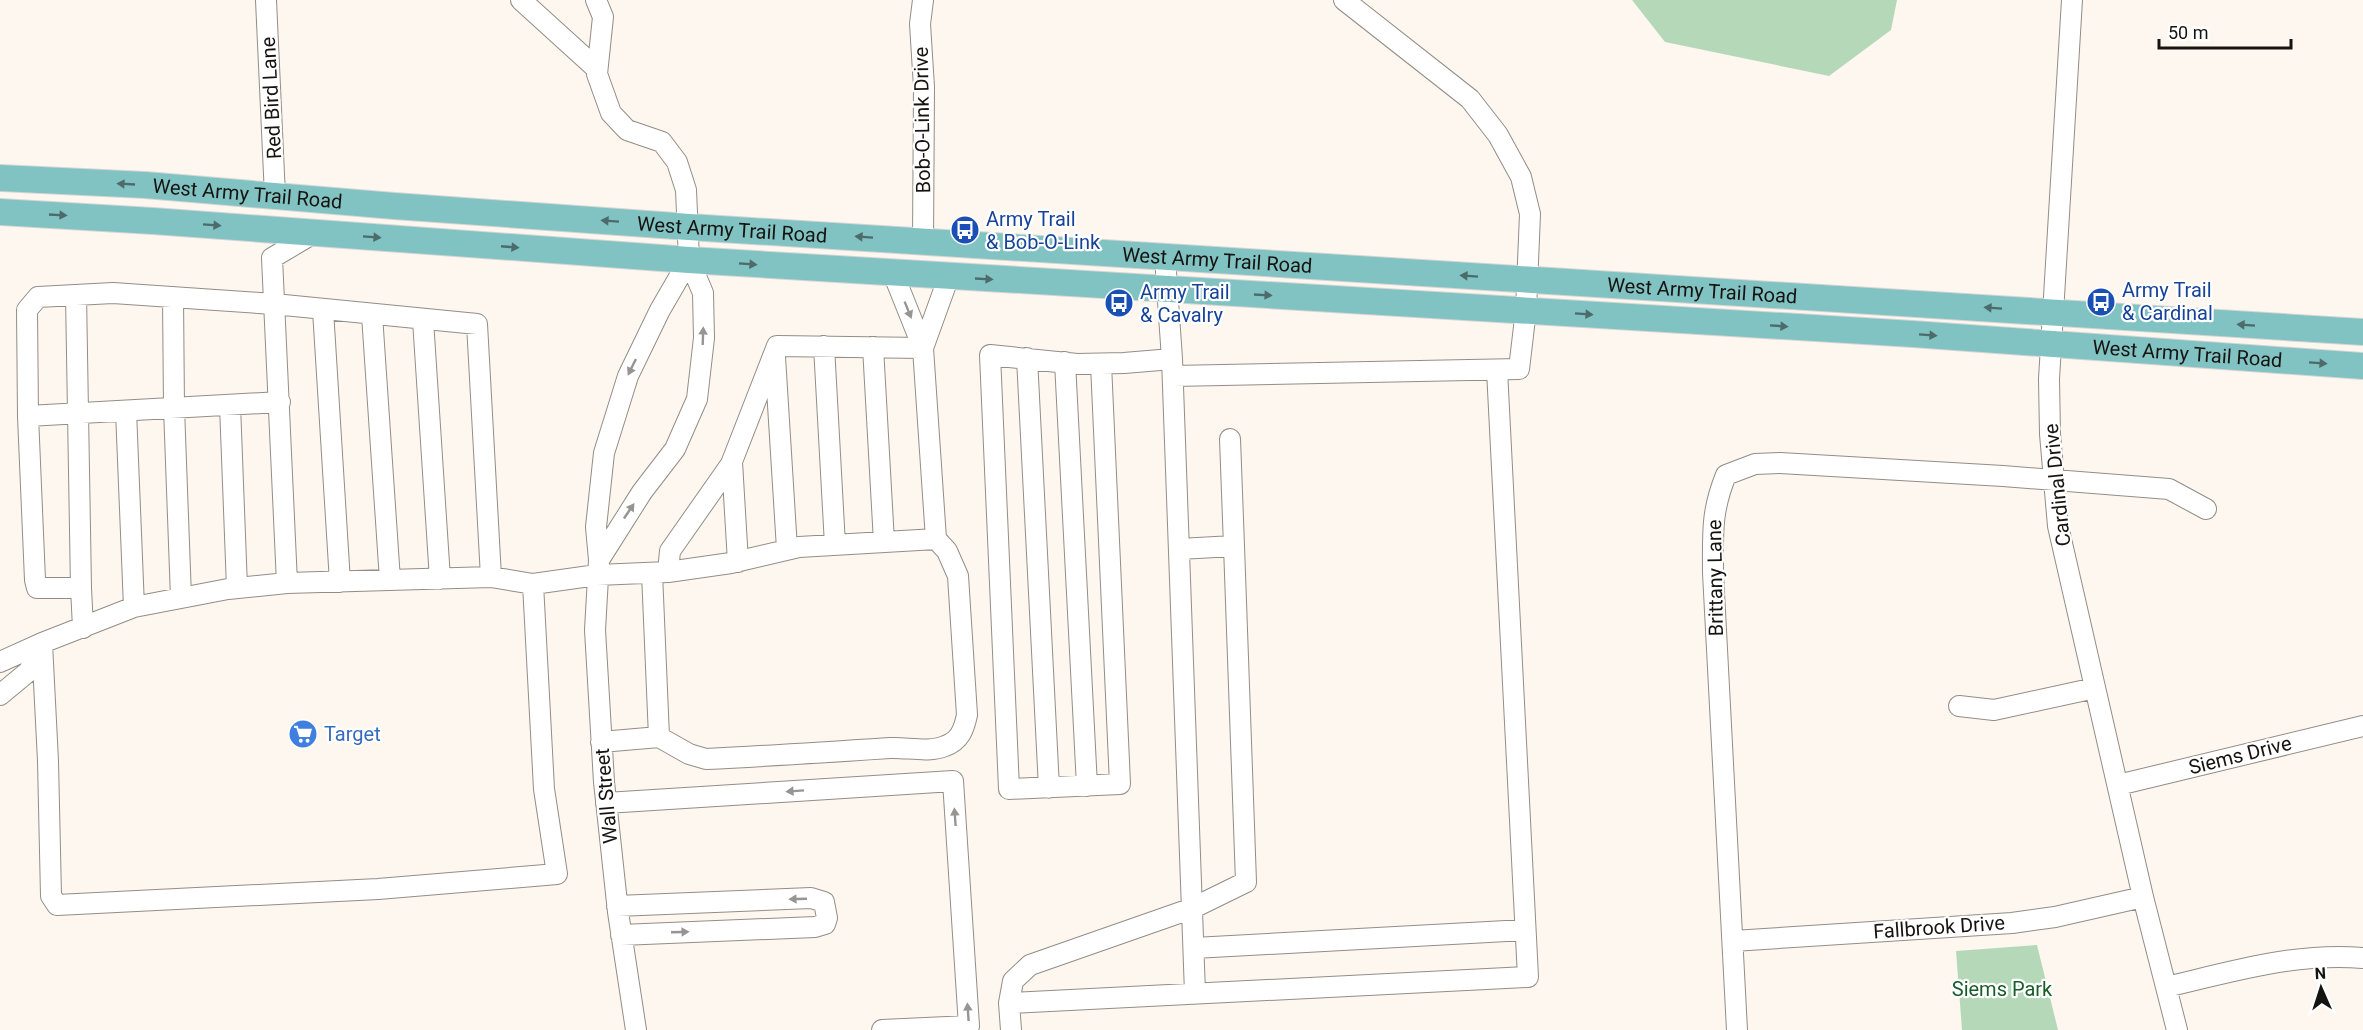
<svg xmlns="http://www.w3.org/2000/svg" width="2363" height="1030" viewBox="0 0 2363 1030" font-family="Roboto,sans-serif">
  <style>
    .green { fill: #b5d8b9 }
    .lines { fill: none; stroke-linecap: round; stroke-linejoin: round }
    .minor-casing { stroke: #938d86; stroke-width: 22 }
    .major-casing { stroke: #d5d5d4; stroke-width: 28 }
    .minor { stroke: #fff; stroke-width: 20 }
    .major { stroke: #81c2c2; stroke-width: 26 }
    .oneway { fill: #4c6b6a }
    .oneway2 { fill: #969594 }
    .labels { text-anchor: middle; stroke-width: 4.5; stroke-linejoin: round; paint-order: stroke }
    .street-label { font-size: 20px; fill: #161411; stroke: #fff }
    .transit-label { font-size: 20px; fill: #164399; stroke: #fff; text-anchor: start }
    .shop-label { font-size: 20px; fill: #366cbe; stroke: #fff; text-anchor: start }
    .park-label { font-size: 20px; fill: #185c2a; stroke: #fff }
  </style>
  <rect width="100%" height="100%" fill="#fef7f0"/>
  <path class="green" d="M1632,0h265l-6,30 -62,46 -164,-34z
    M2037,945l21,85h-96l-6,-79z"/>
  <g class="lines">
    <g class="minor-casing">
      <path id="minor" d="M266,0l9,196
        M521,0l76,69
        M596,0l7,17 -6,57 14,39 16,17 35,12 15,20 9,28 3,70 14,33 1,45 -7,61 -22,50 -33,43 -43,68
        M2072,0l-23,379 1,55 8,92 85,371 34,133
        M314,233l-42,25 15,325 -59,6 -94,18 -92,36 6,118 3,135 6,9 321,-16 179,-15 -13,-85 -11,-205 64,-9 71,-3
        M923,241l1,-154 -4,-63 3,-24
        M1165,257l7,102 23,634
        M893,273l30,75 13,191 -137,8 -68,16 -63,9 2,-21 61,-87 46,-118 146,2
        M76,295l5,293
        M173,297l1,111 7,190
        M323,310l17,272
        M372,315l18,265
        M423,320l17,259
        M824,346l11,199
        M873,347l11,195
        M923,348l26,-72
        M775,357l12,192
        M1027,358l22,430
        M1065,362l22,424
        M1101,364l19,420 -111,5 -19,-434 87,9 47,-1 48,-4
        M1173,376l346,-7 7,-59 4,-96 -9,-37 -23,-42 -28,-36 -126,-99
        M230,405l7,183
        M126,411l8,196
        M28,416l252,-14
        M1230,439l4,107
        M732,462l6,100
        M1179,549l55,-3 12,336 -53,26 -163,57 -17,16 -4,22 519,-26 -31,-607
        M287,583l204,-6
        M83,628l-2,-40h-44l-2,-8 -7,-164 -1,-106 11,-13 75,-4 161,11 203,20 14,253 42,7
        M0,662l42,-19
        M0,695l29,-24 12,-26
        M1959,706l35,4 101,-22
        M659,737l30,17 17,5c61,-3 123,-7 184,-11 17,-1 39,5 55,-2 15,-5 19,-17 22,-31l-9,-139 -11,-25 -11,-12
        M601,742l58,-5 -7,-164
        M2118,785l245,-59
        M606,803l347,-22 16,245 -87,4
        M617,906l194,-8 13,4 3,16 -2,6 -10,3 -194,8
        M1733,941l279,-18 43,-6 88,-20
        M1194,948l331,-18
        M2166,987c65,-15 130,-35 197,-29
        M1009,1003l2,27
        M636,1030l-18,-118 -14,-130 -9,-152 4,-70 -3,-33 8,-74 24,-77 32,-66 29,-50
        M1737,1030l-24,-457c0,-40 -2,-61 13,-98l29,-11 25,-1 223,13 166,13 37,20"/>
    </g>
    <g class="major-casing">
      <g id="major">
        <path id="s1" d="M0,178l145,7 249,21 295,21 1674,105"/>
        <path id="s2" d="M0,212l153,9 536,39 1224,74 450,32"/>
      </g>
    </g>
    <use href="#minor" class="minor"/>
    <use href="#major" class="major"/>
  </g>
  <defs><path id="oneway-solid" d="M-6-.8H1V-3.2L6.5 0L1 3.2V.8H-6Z" transform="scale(1.5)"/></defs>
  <g class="oneway">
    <use href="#oneway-solid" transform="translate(126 184) rotate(-177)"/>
    <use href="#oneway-solid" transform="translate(58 215) rotate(3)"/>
    <use href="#oneway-solid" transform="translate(610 221) rotate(-176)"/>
    <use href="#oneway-solid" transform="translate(212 225) rotate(4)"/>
    <use href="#oneway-solid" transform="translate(372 237) rotate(4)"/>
    <use href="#oneway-solid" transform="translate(864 237) rotate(-176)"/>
    <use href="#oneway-solid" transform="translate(510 247) rotate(5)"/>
    <use href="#oneway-solid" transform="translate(748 264) rotate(4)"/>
    <use href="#oneway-solid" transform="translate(1469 276) rotate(-176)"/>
    <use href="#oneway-solid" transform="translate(984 279) rotate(3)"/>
    <use href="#oneway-solid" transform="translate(1263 295) rotate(3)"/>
    <use href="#oneway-solid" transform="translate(1993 308) rotate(-176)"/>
    <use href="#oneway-solid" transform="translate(1584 314) rotate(4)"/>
    <use href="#oneway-solid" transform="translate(2246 325) rotate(-176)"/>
    <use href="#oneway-solid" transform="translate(1779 326) rotate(4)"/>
    <use href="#oneway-solid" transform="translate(1928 335) rotate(4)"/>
    <use href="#oneway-solid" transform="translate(2318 363) rotate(4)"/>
  </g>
  <g class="oneway2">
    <use href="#oneway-solid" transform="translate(908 310) rotate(68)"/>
    <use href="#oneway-solid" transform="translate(703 336) rotate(-88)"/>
    <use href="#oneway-solid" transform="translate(632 367) rotate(116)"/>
    <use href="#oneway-solid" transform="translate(629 511) rotate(-56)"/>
    <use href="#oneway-solid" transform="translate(795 791) rotate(176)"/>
    <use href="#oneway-solid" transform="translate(955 817) rotate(-94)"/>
    <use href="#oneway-solid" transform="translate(798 899) rotate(178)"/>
    <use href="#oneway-solid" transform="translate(680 932) rotate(-2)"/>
    <use href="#oneway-solid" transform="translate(968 1012) rotate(-94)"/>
  </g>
  <defs>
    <g id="bus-disc" transform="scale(1.5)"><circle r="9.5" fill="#1a4fb4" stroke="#fff"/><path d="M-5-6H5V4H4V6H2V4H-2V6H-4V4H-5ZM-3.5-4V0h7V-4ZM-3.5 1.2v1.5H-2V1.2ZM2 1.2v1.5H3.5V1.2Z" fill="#fff"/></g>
    <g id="supermarket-disc" transform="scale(1.5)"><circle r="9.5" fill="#3f7fe0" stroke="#fff"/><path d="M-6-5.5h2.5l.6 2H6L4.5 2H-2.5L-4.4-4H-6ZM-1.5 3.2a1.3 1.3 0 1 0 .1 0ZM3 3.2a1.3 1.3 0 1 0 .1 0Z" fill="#fff"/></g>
  </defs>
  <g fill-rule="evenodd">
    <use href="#bus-disc" x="965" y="230"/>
    <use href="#bus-disc" x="2101" y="302"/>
    <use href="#bus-disc" x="1119" y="303"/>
    <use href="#supermarket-disc" x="303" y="734"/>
  </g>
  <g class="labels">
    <g class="street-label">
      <text transform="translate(271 98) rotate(-93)" y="7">Red Bird Lane</text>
      <text transform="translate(922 120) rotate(-91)" y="7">Bob-O-Link Drive</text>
      <text dy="7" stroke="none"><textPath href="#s1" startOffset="248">West Army Trail Road</textPath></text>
      <text dy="7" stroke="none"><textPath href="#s1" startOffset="734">West Army Trail Road</textPath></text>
      <text dy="7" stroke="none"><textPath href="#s1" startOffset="1220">West Army Trail Road</textPath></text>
      <text dy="7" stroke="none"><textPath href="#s1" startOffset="1706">West Army Trail Road</textPath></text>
      <text dy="7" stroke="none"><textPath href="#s2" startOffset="2192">West Army Trail Road</textPath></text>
      <text transform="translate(2057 485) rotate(-96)" y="7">Cardinal Drive</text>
      <text transform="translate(1715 578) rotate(-91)" y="7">Brittany Lane</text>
      <text transform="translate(2240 755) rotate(-14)" y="7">Siems Drive</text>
      <text transform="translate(606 796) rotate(-95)" y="7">Wall Street</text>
      <text transform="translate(1939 927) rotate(-4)" y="7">Fallbrook Drive</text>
    </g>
    <g class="transit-label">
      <text x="986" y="226">Army Trail<tspan x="986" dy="23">&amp; Bob-O-Link</tspan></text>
      <text x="2122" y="297">Army Trail<tspan x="2122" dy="23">&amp; Cardinal</tspan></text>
      <text x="1140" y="299">Army Trail<tspan x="1140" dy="23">&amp; Cavalry</tspan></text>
    </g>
    <g class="shop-label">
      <text x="324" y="741">Target</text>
    </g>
    <g class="park-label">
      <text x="2002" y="996">Siems Park</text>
    </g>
  </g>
  <g transform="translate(2321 988) rotate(357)" stroke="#ffffff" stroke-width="4.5" paint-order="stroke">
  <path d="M0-4.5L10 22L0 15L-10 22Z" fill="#161411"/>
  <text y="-9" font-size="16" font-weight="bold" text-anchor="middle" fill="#161411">N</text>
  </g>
  <path d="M2159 39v9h132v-9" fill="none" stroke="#161411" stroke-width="3"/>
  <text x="2168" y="39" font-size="18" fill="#161411" stroke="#ffffff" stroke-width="4.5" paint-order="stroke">50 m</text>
</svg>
